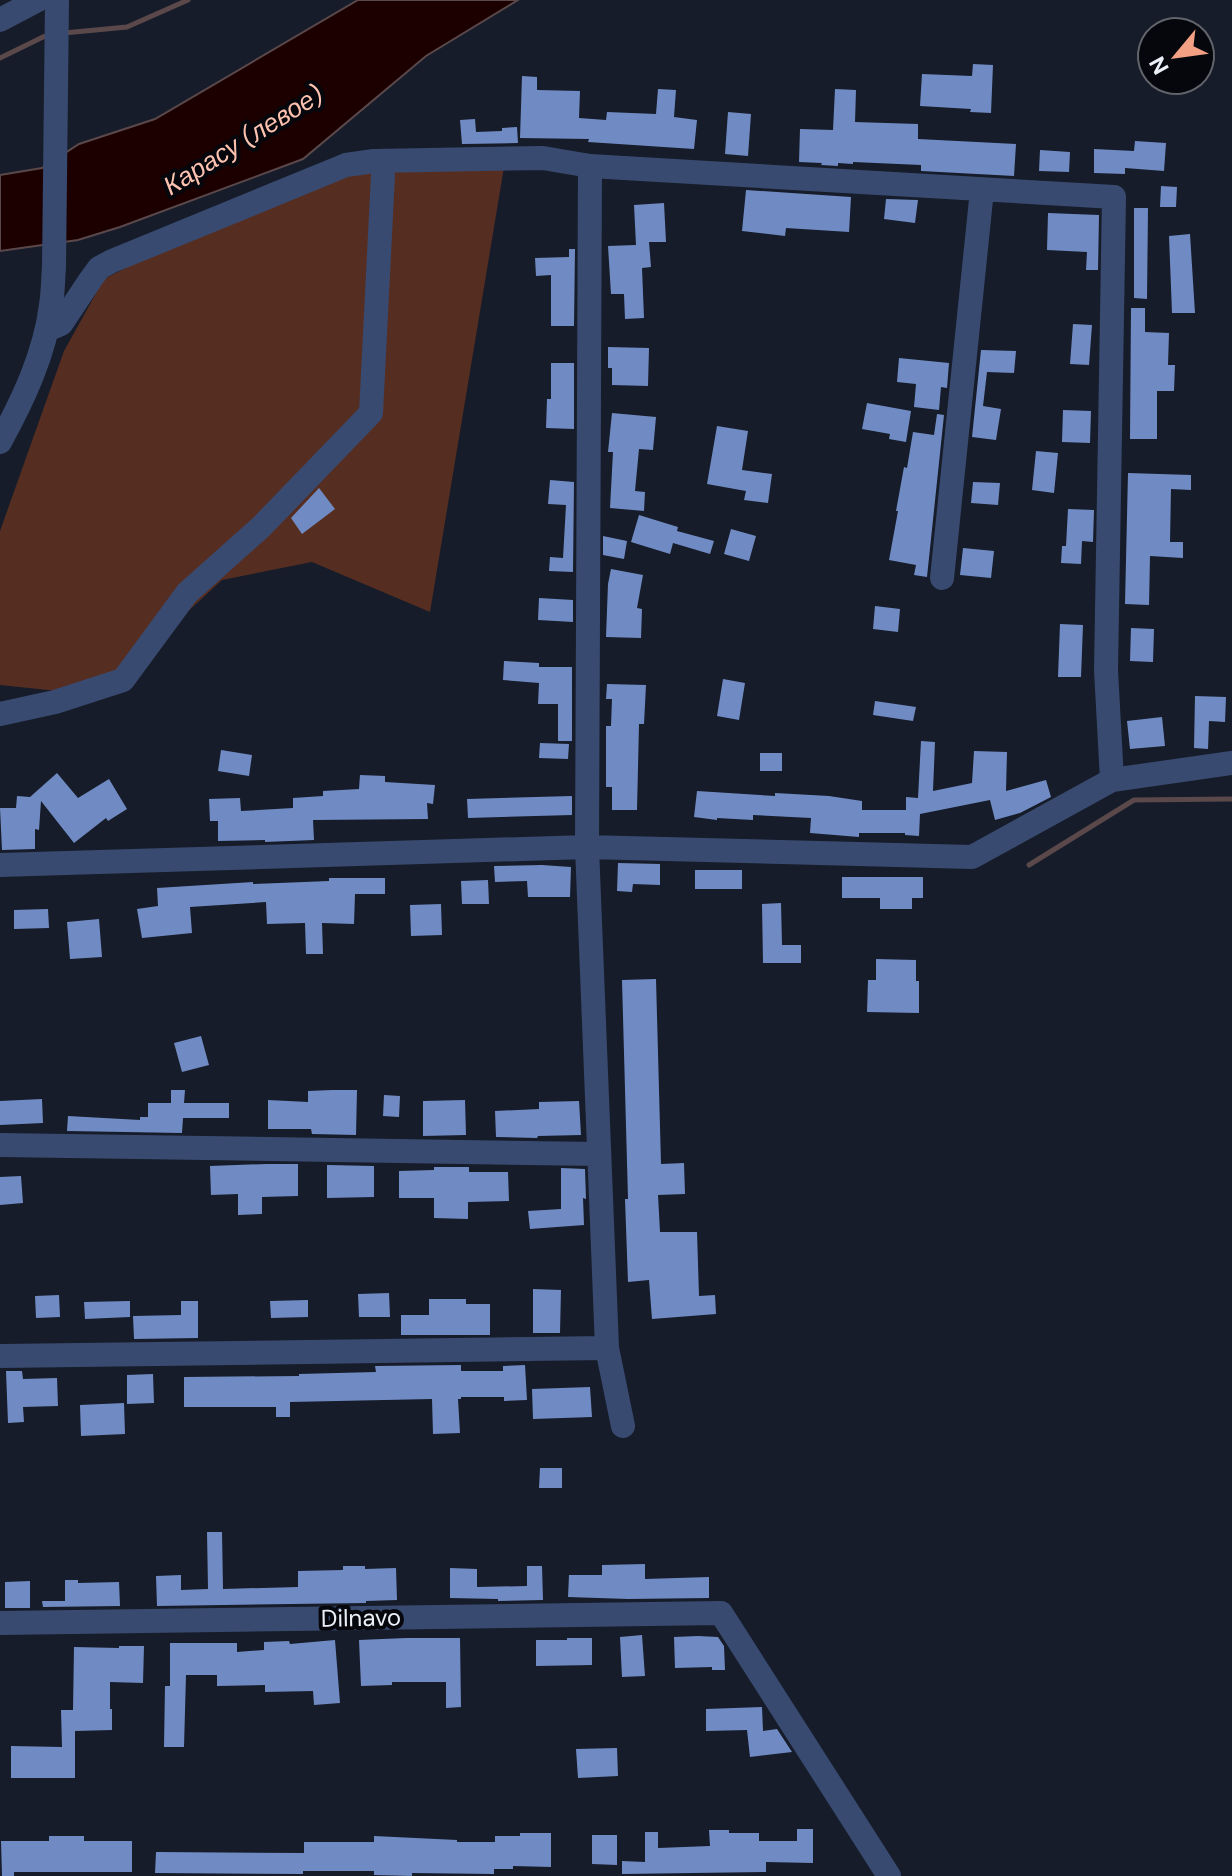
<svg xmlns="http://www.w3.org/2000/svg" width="1232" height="1876" viewBox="0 0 1232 1876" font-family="'DM Sans',sans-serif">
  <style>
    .green { fill: #562e21 }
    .water { fill: #1c0000; stroke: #5a484a; stroke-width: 2 }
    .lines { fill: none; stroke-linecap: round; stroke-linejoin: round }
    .stream { stroke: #5a484a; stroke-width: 5 }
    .building { fill: #708bc4 }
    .minor { stroke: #394a70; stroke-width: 24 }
    .labels { text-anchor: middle; stroke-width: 8; stroke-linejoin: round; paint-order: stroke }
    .street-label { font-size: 24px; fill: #eaeff8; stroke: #05070c }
    .water-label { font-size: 26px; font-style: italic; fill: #fdc2af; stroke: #05070c }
  </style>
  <rect width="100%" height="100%" fill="#161c29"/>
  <path class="green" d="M504,167l-74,445 -118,-50 -90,18 -99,91 -65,20 -58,-6v-154l64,-180 40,-72 43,-22 209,-85z"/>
  <path class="water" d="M358,0h160l-92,56 -123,103 -183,68 -42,13 -78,11v-76l42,-7 37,-24 76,-25z"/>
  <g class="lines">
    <path class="stream" d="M64,33l63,-6 61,-27
      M0,58l43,-21 7,-2
      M1029,865l105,-65 98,-1"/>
  </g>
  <path class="building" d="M973,64l20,1 -2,48 -21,-1 1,-3 -51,-3 2,-32 50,2z
    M522,76l15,1v13l43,1 -1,27 27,2 1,-8 49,2 2,-25 18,1 -2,27 23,3 -3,29 -106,-7 1,-3 -69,-1z
    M835,89l21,1 -1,32 63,2v15l98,5 -2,32 -93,-5v-6l-68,-3v2l-15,-1v3l-17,-1 1,-2 -23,-1 1,-33 33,1z
    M728,112l23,2 -3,42 -23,-2z
    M475,119l1,13 26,-1v-3l15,-1 1,16 -56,1 -2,-24z
    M1135,141l31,2 -2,28 -39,-3v6l-31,-1v-24l40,2z
    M1040,150l30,2 -1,20 -30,-1z
    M1161,186l16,1 -1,20h-16z
    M746,190l105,7 -2,35 -63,-4 -1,8 -43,-5z
    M886,199l32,1 -3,23 -31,-4z
    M664,203l2,39h-17l2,25 -9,1 2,50 -19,1 -1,-25h-13l-3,-48 28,-1 -2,-40z
    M1134,208h14l-1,91 -13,-1z
    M1048,213l51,2 -1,55h-12l1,-18 -40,-2z
    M1190,234l5,79h-23l-3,-77z
    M569,249h6l-1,77h-23v-51l-15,1 -1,-18 34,-1z
    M1131,308h14v24l24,1 -1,32h7l-1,26h-17v48h-27z
    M1073,324l19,1 -3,40 -19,-1z
    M608,347l41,1 -1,38 -36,-1v-17h-4z
    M981,350l35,1 -2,22 -27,-1 -4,34 18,3 -5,31 -24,-3z
    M899,358l50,5 -2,25 -6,-1 -2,23 -25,-3 2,-23 -19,-2z
    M551,363h23v66l-28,-1 1,-29h4z
    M867,403l44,8 -5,31 -17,-3 1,-5 -28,-5z
    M1063,410l28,1 -1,32 -28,-1z
    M612,413l44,4 -3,33 -14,-1 -4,42 10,1 -1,19 -34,-3 3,-56h-5z
    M937,414l7,1 -17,162 -13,-2 2,-10 -27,-5 9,-49h-2l8,-44 3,1 6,-36 21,3z
    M717,426l31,5 -6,39 30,4 -4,29 -24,-3 2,-9 -39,-7z
    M1036,451l22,2 -4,40 -22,-3z
    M1128,473l63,2v15l-20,-1 -1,53h13v16l-33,-2 -1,49 -24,-1z
    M550,480l24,2 -1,90 -24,-1 1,-14 13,1 3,-53 -18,-1z
    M973,482l27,1 -2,22 -27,-2z
    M319,488l16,21 -33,25 -11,-16z
    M1068,509l26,1 -1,32 -11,-1 -1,23 -20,-1 1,-17h4z
    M639,515l39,12 -1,4 37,10 -4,13 -37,-11 -3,11 -39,-12z
    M731,529l25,7 -7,25 -25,-7z
    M603,536l24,5 -3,18 -21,-4z
    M963,548l31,3 -3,27 -31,-3z
    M611,569l32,6 -6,33 5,1 -1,29 -35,-1 2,-53z
    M539,598l34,2v22l-35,-2z
    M875,606l25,3 -2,23 -25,-3z
    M1060,624l23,1 -2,52h-23z
    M1131,628l23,1 -1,33 -23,-1z
    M504,661l35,2v4h33v74h-14v-37h-20l1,-21 -36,-3z
    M723,679l22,4 -6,37 -22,-4z
    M607,684l39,1 -2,39h-5l-2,86h-25v-23h-6v-61h5l1,-27h-6z
    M1195,696l31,1 -1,25 -16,-1 -1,28 -14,-1z
    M875,701l41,6 -3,14 -40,-6z
    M1162,717l3,29 -35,3 -3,-28z
    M921,741l14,1 -2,49 39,-8 2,-32 33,1 -1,39 40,-11 5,17 -31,16 -25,7 -5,-20 -70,14 -1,22 -14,-1v-2h-46v4l-49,-4 1,-15 -58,-3v5l-36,-2v2l-23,-3 3,-26 78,5v-3l54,3 33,5v9h44v-13l12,1z
    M540,743l29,1 -1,15 -29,-1z
    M221,750l31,5 -3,21 -31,-5z
    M760,753h22v18h-22z
    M57,773l21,25 31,-19 18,30 -19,12 -2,-3 -32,25 -33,-42 -2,29 -4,-1v20l-33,1 -2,-42h16l1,-12 13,1z
    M360,775l25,1v6l50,3 -2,19 -6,-1 1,16 -115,1 1,20 -49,2v-2l-47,1v-20h-8l-1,-22 31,-1 1,13 52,-3v-10l30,-2v-5l36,-2z
    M572,796v19l-104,3 -1,-19z
    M618,863l42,1v21l-27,-1 -1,8 -15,-1z
    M542,865l29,2 -1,30h-42l-1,-16 -32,1 -1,-16z
    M695,870h47v19h-47z
    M842,877h81v21h-11v11h-32v-11h-38z
    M329,878h56v16h-30l-1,30 -32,-1 1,31h-17l-1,-31 -38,1 -1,-22 -76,5 2,26 -50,5 -5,-29 21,-3 -1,-18 96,-6v2l76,-3z
    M488,880l1,24h-27l-1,-23z
    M781,903l1,42h19v18h-38l-1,-59z
    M441,904l1,31 -31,1 -1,-31z
    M48,909l1,19 -35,1v-19z
    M99,919l3,38 -32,2 -3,-37z
    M876,959l40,1v21h3v32l-52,-1 1,-32h8z
    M656,979l5,185 23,-1 1,31 -27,1 2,37h37l2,64 16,-1 1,19 -64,5 -3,-39 -21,2 -3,-83h3l-6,-219z
    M201,1036l8,29 -27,7 -8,-29z
    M171,1090h14l-1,13h45v15h-46l-1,15 -115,-2 1,-15 72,4v-3h8v-14h23z
    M332,1090h25l-1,45 -44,-1 -1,-5h-43v-29l40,2v-11z
    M384,1095l16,1 -1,21 -16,-1z
    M42,1099l1,24 -43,2v-24z
    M465,1100l1,35 -43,1v-35z
    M579,1101l2,34 -43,1 -1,2 -41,-1 -1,-26 44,-2v-7z
    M266,1164h32v32l-36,1v17l-24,1v-21l-27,1 -1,-29z
    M327,1165l47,1v31l-47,1z
    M434,1167h35v5h39l1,29 -41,1v17l-34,-1v-20h-35v-27l35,-1z
    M561,1168l24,1 1,30 -3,-1 1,27 -54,4 -2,-18 33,-2z
    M21,1176l2,27 -23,2v-28z
    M533,1289l28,1 -1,43h-27z
    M389,1293l1,24h-31l-1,-23z
    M59,1295l1,22 -24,1 -1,-22z
    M429,1299h37v5h24v31h-89v-20h28z
    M308,1300v17l-37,1 -1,-17z
    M130,1301v16l-45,2 -1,-17z
    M181,1301h17v37l-64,1 -1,-23 48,-1z
    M461,1365v6h42v-5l22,-1 2,35 -23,1v-4h-43v2h-3l2,34 -27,1 -1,-35 -142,3v15h-14v-10h-92v-30l115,-1v-2l77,-2 -1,-6z
    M6,1371h16l1,8 34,-1 1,28 -35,1 1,15 -16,1z
    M153,1374l1,29 -27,1v-29z
    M590,1387l2,30 -59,2 -1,-30z
    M124,1403l1,31 -44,2 -1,-31z
    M540,1468h22v20h-23z
    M207,1532h15l1,57 75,-2v-16l45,-1v-4h22v3l31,-1 1,32 -31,1v2l-209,3 -1,-30 25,-1v15l27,-1z
    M645,1564v15l64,-2v21l-81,1 -60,-2 1,-22h33v-10z
    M527,1566h15l1,34 -45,1v-2l-48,-1v-30l27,1v18l50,-1z
    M65,1580h13v3l41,-1 1,24 -77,1 -1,-6h23z
    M30,1581v27h-25v-26z
    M642,1635l3,41 -23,1 -2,-40z
    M698,1636l20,1 6,9 1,24h-13v-3l-37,1 -1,-31z
    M406,1638h54l1,69 -15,1v-26h-54v3l-31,1 -2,-46z
    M567,1638h25v27l-56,1v-26h31z
    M335,1640l5,63 -26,2 -1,-14 -48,1v-7l-48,1v-11h-31l-2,72h-20l1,-61h5v-43h67v9l27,-2v-8l25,-1 1,3z
    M119,1646h25l-1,37 -33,-1v27h2v21l-37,1v47h-64v-32l51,1 -1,-37h12l1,-63 45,1z
    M762,1707l1,24 14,-2 15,23 -42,5 -3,-27 -41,1v-22z
    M617,1748l1,28 -40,2 -2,-29z
    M797,1829h16v34l-47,-1v10l-144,2v-13l23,1v-30h13v16l52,-2 -1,-16h20v3h30v8h38z
    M520,1833h31v34l-38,-1v3h-19v5l-82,-1v3l-38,-1v-4h-71v3l-148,-1 1,-21 148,1v-11h70v-6l83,4v2h38v-6h25z
    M592,1835h25v30l-25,-1z
    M49,1836h35v5h48v31h-118v4h-12l-1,-35h48z"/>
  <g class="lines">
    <path class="minor" d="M0,20l38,-20
      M47,330l14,-6 30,-45 8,-11 13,-7 234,-96 28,-4 169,-3 47,8
      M0,442c23,-42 45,-88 51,-137 2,-12 2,-25 3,-38l3,-267
      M942,578l40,-388
      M0,714l55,-12 68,-22 64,-87 74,-66 110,-114 12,-238
      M0,865l587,-18 385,10 140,-77 120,-17
      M0,1145l598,9
      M0,1356l607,-8
      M623,1426l-16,-78 -20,-501 3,-681 524,31 -8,473 6,110
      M0,1623l721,-10 168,263"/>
  </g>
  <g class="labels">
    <g class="street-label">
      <text transform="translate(361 1618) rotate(-1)" y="8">Dilnavo</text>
    </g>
    <g class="water-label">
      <text transform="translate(243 140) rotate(-32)" y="9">Карасу (левое)</text>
    </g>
  </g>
  <g transform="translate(1176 56) rotate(241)"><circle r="38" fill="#05070c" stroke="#61646a" stroke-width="2"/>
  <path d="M0-6L14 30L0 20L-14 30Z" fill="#f39f84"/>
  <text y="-12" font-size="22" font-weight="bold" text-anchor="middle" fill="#eaeff8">N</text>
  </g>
</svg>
